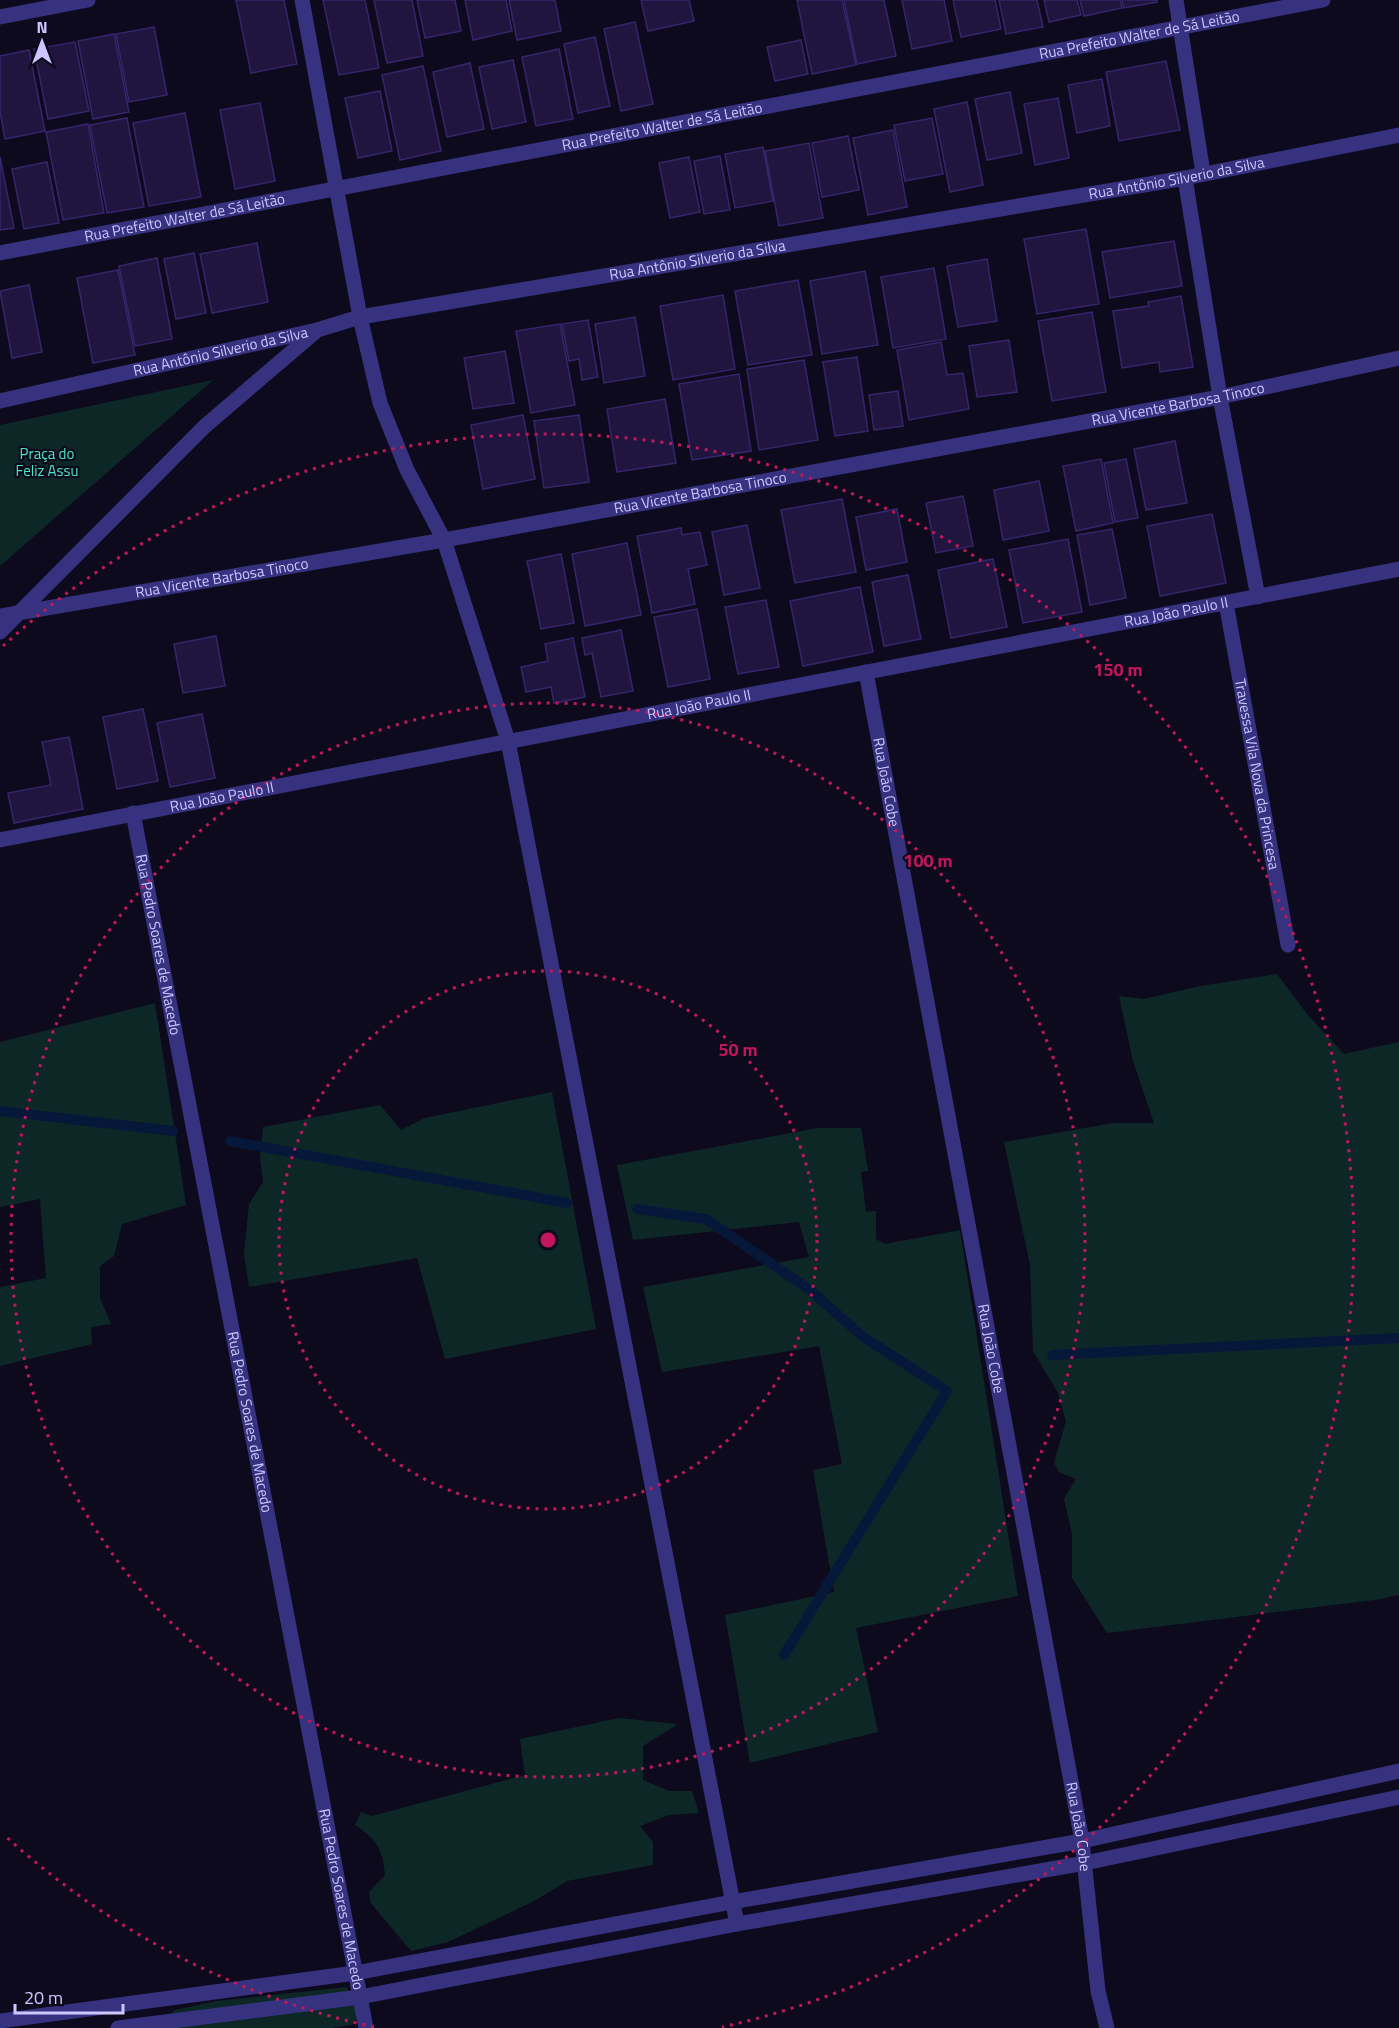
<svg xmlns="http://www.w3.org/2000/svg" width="1399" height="2028" viewBox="0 0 1399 2028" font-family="'Titillium Web',sans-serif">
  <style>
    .green { fill: #0d2727 }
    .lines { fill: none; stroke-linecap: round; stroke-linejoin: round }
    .stream { stroke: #06183a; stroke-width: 10 }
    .building { fill: #1f153f; stroke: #35266c; stroke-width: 1.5 }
    .minor { stroke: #37327f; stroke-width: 15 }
    .ring { fill: none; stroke: #c2185b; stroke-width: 3; stroke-dasharray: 3 6 }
    .labels { text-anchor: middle; stroke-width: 4.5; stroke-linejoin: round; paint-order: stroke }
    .street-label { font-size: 15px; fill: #cec6ff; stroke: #0e0a1d }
    .park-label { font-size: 15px; fill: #4ce5c2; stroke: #0e0a1d }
    .centre { fill: #c2185b; stroke: #0e0a1d; stroke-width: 3 }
    .ring-label { font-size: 18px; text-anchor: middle; font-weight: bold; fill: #c2185b; stroke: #0e0a1d; stroke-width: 4.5; stroke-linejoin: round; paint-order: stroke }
  </style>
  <rect width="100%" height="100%" fill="#0e0a1d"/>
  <path class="green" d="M213,380l-213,186v-141z
    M1277,974l30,40 37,40 55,-12v553l-25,5 -267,33 -35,-55v-44l-8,-35 12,-20 -17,-7 -5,-9 12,-42 -8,-28 -25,-42 -3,-86 -26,-123 109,-19h41l-21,-62 -14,-65 25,3 56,-13z
    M155,1003l31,202 -64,19 -8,32 -14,10v32l11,26 -20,3 1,17 -92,22v-79l46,-9 -6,-79 -40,8v-165z
    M552,1092l44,237 -151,30 -28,-101 -168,29 -5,-33 5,-50 14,-22 -3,-25 3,-30 117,-22 21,25 24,-12z
    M818,1128h43l7,43 -7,1 5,40 10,-1v28l9,5 75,-14 58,366 -162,32 22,104 -128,31 -25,-148 109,-23 -21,-122 29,-6 -23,-118 -157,26 -19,-85 166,-30 -10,-35 -166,18 -16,-75z
    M619,1718l59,6 -35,22v34l26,11h23l7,22 -30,2 -29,11 13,16v23l-86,16 -33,20 -86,41 -37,9 -41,-49 -1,-10 16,-17c-2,-25 -8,-36 -30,-50l6,-13 11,4 153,-41 -5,-36z
    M347,1987l12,28 -7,10 -21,3h-173l17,-18 42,-9z"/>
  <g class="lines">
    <path class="stream" d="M0,1111l173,20
      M230,1141l337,62
      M637,1209l69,10 104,71 52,46 85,55 -163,264
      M1052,1355l347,-17"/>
  </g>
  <path class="building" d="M236,0h48l13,64 -46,9z
    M323,0h42l14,68 -40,7z
    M374,0h38l11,56 -36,7z
    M417,0h38l6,31 -36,7z
    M465,0h41l6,31 -39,9z
    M509,0h46l6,31 -44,9z
    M641,0h48l5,21 -46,10z
    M797,0h45l14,65 -44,9z
    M844,0h40l12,56 -39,8z
    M902,0h42l8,41 -40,8z
    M953,0h42l6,29 -40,8z
    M999,0h38l6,27 -37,7z
    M1044,0h33l4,15 -32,7z
    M1080,0h40l2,8 -38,8z
    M1122,0h35v2l-33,6z
    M635,22l18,82 -32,7 -17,-82z
    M154,27l13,68 -38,7 -13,-68z
    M114,34l15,78 -36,7 -15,-78z
    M595,37l15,69 -32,7 -14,-69z
    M801,40l7,34 -33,7 -8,-34z
    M75,42l14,69 -41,8 -14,-70z
    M559,49l14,70 -37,7 -14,-69z
    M29,50l16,81 -40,8 -5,-27v-56z
    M513,60l13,62 -34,7 -13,-62z
    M1166,61l14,69 -61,11 -13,-69z
    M470,63l14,66 -37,8 -14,-65z
    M423,66l18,85 -41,9 -18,-85z
    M1102,79l8,47 -33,7 -9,-48z
    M380,91l12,60 -34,7 -13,-60z
    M1010,92l12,61 -35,7 -12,-61z
    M1058,98l11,60 -34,7 -11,-61z
    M967,102l16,83 -33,7 -16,-83z
    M260,103l15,78 -40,8 -15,-79z
    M185,113l16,84 -52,9 -16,-83z
    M127,118l17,89 -37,6 -17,-88z
    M932,118l11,56 -38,7 -11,-56z
    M88,124l16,89 -41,7 -17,-88z
    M893,130l14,77 -39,8 -15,-77z
    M848,136l11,54 -37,7 -10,-54z
    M809,143l14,75 -44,8 -14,-75z
    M763,147l10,54 -38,7 -10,-54z
    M720,156l10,54 -26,4 -10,-53z
    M0,157l14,71 -14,2z
    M689,157l11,55 -30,6 -11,-55z
    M47,162l12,61 -35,6 -12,-60z
    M1086,229l13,75 -62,10 -13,-75z
    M1174,241l8,45 -72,12 -8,-46z
    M257,243l11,59 -56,11 -12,-59z
    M194,253l12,60 -30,6 -12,-60z
    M157,258l15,81 -37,7 -16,-80z
    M987,259l10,62 -39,6 -11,-61z
    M934,268l12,71 -53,9 -12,-71z
    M118,270l17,85 -42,8 -16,-85z
    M865,271l13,74 -56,9 -12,-73z
    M798,280l14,75 -64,10 -13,-74z
    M29,285l13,67 -30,6 -12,-67z
    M723,295l12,74 -62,11 -13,-74z
    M1181,296l12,71 -33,5 -1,-10 -37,6 -9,-57 36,-5 -1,-4z
    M1092,312l14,80 -54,9 -14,-80z
    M635,317l10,59 -41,7 -9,-59z
    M588,320l10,57 -16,3 -3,-21 -10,2 -7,-37z
    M560,324l15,81 -44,8 -15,-82z
    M1009,340l8,52 -40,5 -8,-51z
    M941,342l6,33 16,-2 6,36 -60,11 -12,-70z
    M505,351l9,52 -41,6 -9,-51z
    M857,357l11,74 -33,5 -12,-74z
    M804,360l14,80 -59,10 -12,-81z
    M739,374l12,77 -59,9 -13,-76z
    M898,391l5,35 -29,4 -5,-35z
    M665,399l11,64 -59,9 -10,-63z
    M523,415l12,64 -52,10 -12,-64z
    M579,415l10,67 -45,6 -10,-67z
    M1175,441l12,62 -41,7 -12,-61z
    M1101,459l12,64 -37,8 -13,-65z
    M1126,459l12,59 -23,4 -11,-59z
    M1039,481l10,50 -46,9 -9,-50z
    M963,496l10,50 -37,7 -10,-50z
    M842,499l14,73 -61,11 -14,-73z
    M897,509l10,53 -41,8 -10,-53z
    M1212,514l14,69 -66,13 -13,-70z
    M747,525l13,63 -36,7 -12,-63z
    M681,528l1,7 18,-3 7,33 -19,4 7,35 -43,9 -15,-77z
    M1112,529l14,69 -36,7 -13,-70z
    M1068,539l14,73 -59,11 -14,-73z
    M627,543l14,72 -56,11 -13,-72z
    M561,554l13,69 -33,6 -14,-68z
    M993,559l14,68 -56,11 -13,-68z
    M908,575l13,64 -37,7 -12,-64z
    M860,587l13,65 -70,14 -13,-65z
    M766,600l13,67 -41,7 -13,-67z
    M697,609l13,70 -42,8 -14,-70z
    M621,630l12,61 -32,6 -9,-44 -7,2 -3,-17z
    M216,636l9,50 -42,7 -9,-49z
    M573,638l12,59 -31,6 -3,-16 -25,5 -5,-25 27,-6 -3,-17z
    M143,709l15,72 -41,8 -14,-72z
    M202,714l13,64 -45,9 -13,-64z
    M69,737l14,72 -69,14 -6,-30 43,-8 -9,-43z"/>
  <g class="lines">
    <g class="minor">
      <path d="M302,0l58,317 20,86 27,67 37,70 64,201 229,1183"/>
      <path d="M1176,0l27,173"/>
      <path d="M0,17l88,-17"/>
      <path d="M1185,178l35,219 38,200"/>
      <path id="s1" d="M0,253l1323,-253"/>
      <path id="s2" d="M0,401l317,-71 43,-13 825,-139 214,-43"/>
      <path id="s3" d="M1226,603l62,342"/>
      <path id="s4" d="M0,616l444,-76 776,-143 179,-39"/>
      <path d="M0,632l204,-205 111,-95"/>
      <path id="s5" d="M866,672l216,1169 16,150 9,37"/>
      <path id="s6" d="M133,813l233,1215"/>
      <path id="s7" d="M0,840l1399,-271"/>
      <path d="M0,2021l355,-48 377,-71 350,-61 317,-70"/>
      <path d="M118,2028l242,-31 377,-73 348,-61 314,-66"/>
    </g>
  </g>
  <g class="ring">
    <circle cx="548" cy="1240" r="269"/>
    <circle cx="548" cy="1240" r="537"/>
    <path d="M374 2027A806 806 0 0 1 3 1834M3 646A806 806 0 1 1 722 2027"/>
  </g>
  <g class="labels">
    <g class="street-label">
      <text dy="5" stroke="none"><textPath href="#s1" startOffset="1160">Rua Prefeito Walter de Sá Leitão</textPath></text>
      <text dy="5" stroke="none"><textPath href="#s1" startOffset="674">Rua Prefeito Walter de Sá Leitão</textPath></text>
      <text dy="5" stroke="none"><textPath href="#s2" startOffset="1198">Rua Antônio Silverio da Silva</textPath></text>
      <text dy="5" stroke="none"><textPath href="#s1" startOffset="188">Rua Prefeito Walter de Sá Leitão</textPath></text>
      <text dy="5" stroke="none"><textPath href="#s2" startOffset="712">Rua Antônio Silverio da Silva</textPath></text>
      <text dy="5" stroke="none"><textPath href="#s2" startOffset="226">Rua Antônio Silverio da Silva</textPath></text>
      <text dy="5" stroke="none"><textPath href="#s4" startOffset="1197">Rua Vicente Barbosa Tinoco</textPath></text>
      <text dy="5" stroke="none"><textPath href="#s4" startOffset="711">Rua Vicente Barbosa Tinoco</textPath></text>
      <text dy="5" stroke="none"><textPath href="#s4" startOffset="225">Rua Vicente Barbosa Tinoco</textPath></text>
      <text dy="5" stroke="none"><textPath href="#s7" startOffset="1198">Rua João Paulo II</textPath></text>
      <text dy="5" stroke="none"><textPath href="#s7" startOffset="712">Rua João Paulo II</textPath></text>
      <text dy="5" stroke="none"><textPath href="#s3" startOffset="174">Travessa Vila Nova da Princesa</textPath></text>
      <text dy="5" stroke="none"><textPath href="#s5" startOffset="112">Rua João Cobe</textPath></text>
      <text dy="5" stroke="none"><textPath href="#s7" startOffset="226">Rua João Paulo II</textPath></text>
      <text dy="5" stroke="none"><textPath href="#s6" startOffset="134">Rua Pedro Soares de Macedo</textPath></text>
      <text dy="5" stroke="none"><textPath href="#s5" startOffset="688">Rua João Cobe</textPath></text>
      <text dy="5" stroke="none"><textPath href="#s6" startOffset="620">Rua Pedro Soares de Macedo</textPath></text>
      <text dy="5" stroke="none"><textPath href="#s5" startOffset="1174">Rua João Cobe</textPath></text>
      <text dy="5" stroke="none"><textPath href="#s6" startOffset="1106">Rua Pedro Soares de Macedo</textPath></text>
    </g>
    <g class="park-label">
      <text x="47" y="459">Praça do<tspan x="47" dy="17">Feliz Assu</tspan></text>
    </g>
  </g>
  <circle cx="548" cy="1240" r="9" class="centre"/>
  <g class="ring-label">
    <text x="1118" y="676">150 m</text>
    <text x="928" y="867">100 m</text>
    <text x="738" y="1056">50 m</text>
  </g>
  <g transform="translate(42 42)" stroke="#0e0a1d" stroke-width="4.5" paint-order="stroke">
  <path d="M0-4.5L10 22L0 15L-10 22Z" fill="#cec6ff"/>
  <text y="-9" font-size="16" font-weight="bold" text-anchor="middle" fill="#cec6ff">N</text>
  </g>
  <path d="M15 2004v9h108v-9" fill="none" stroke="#cec6ff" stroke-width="3"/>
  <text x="24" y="2004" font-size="18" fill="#cec6ff" stroke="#0e0a1d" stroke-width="4.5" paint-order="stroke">20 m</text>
</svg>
